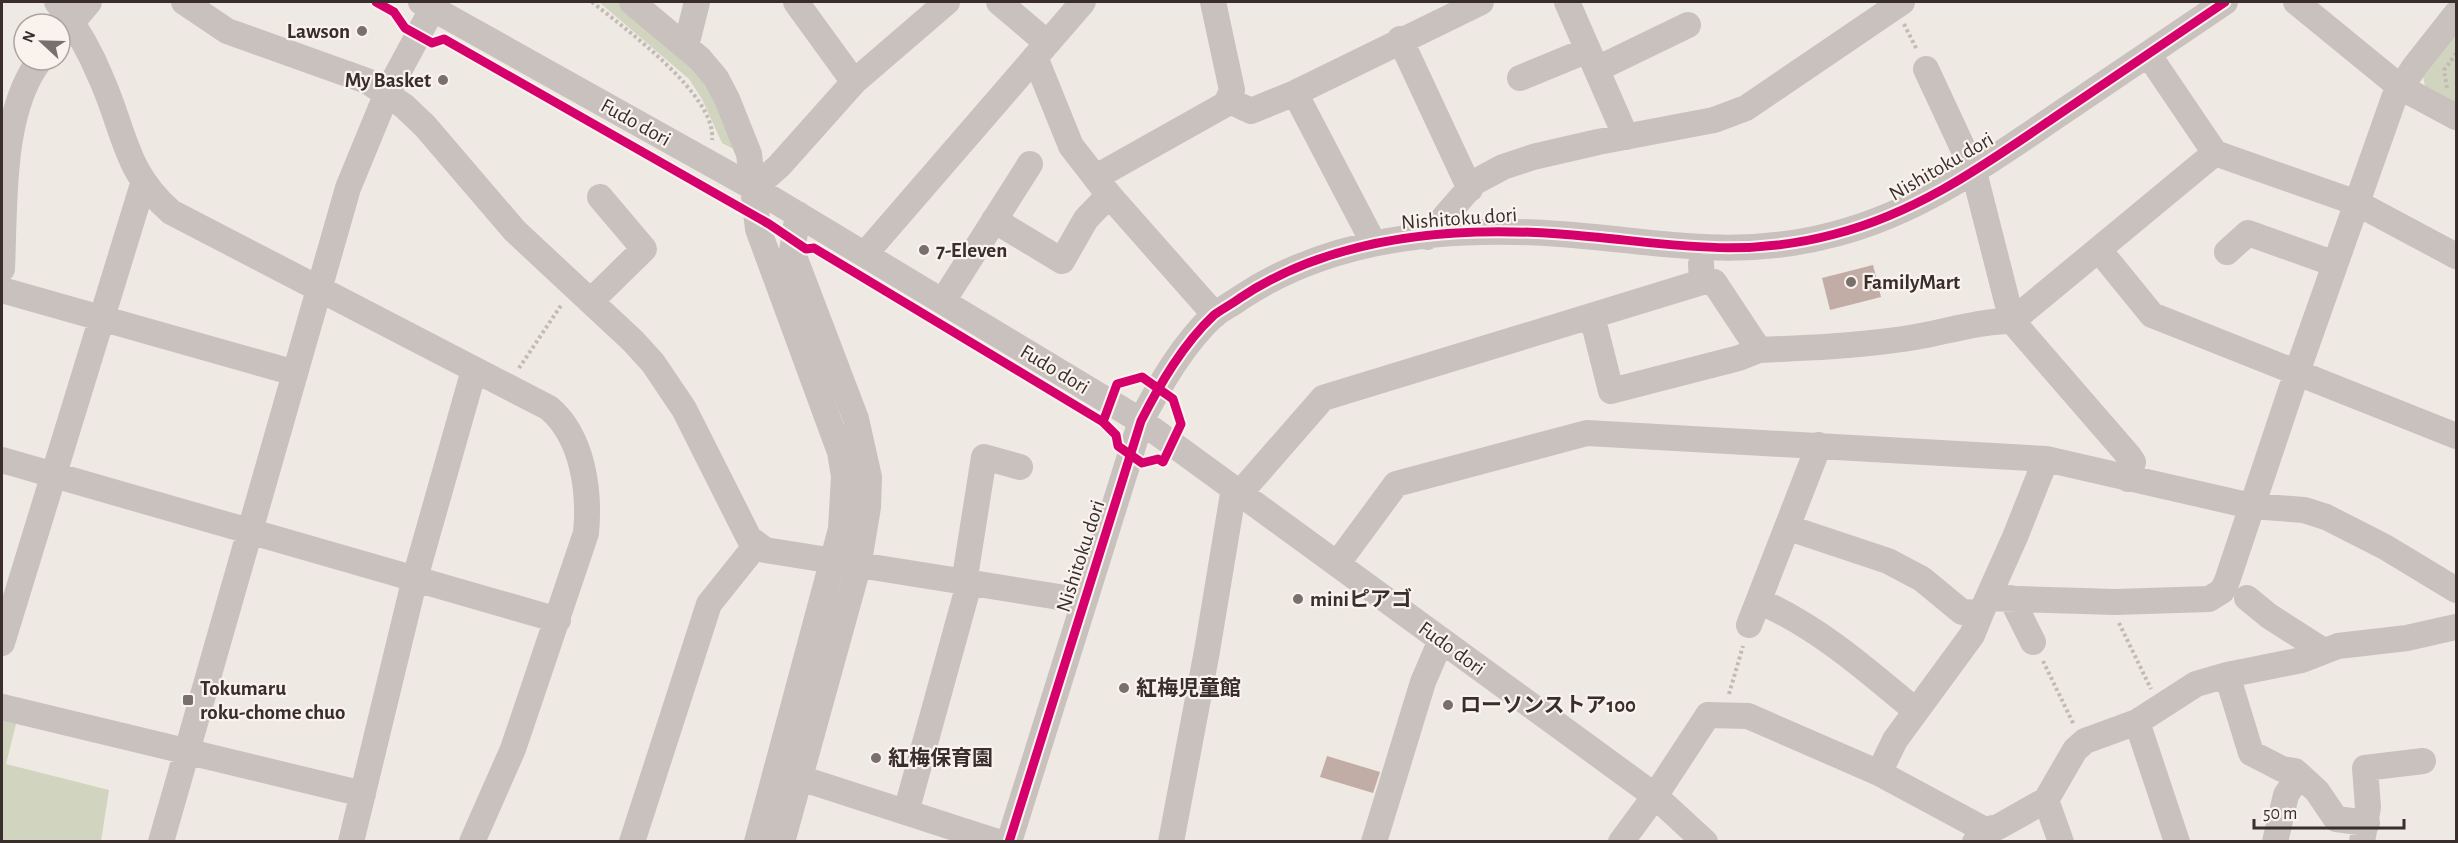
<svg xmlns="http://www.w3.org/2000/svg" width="2458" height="843" viewBox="0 0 2458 843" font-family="'Alegreya Sans','Noto Sans JP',sans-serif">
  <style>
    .green { fill: #d1d4bf }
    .building { fill: #c2aca6 }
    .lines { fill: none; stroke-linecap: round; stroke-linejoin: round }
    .path { stroke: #c1bab5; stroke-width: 4; stroke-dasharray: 3 3; stroke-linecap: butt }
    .minor { stroke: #c8c1bd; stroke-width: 26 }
    .cycleway-casing { stroke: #faf3ed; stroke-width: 13 }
    .cycleway { stroke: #d6006c; stroke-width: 9 }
    .poi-dot { fill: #796f6c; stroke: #faf3ed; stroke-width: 2 }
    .labels { text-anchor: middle; stroke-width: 4.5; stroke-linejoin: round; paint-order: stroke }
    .poi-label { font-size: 21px; font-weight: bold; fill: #392e2b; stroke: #faf3ed; text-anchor: start }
    .street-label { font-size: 21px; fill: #392e2b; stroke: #faf3ed }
  </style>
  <rect width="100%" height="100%" fill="#efe9e4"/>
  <path class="green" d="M599,2h27l67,57 50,95 -21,-11 -20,-44 -13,-20z
    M2456,32v72l-31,-18 -2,-10z
    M2,715l15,5 -11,44 103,26 -8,51h-99z"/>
  <path class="building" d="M1873,265l8,32 -51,13 -8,-32z
    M1327,756l53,16 -7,21 -53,-16z"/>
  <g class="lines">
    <path class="path" d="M592,2c32,26 125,93 120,138
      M1904,24l13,26
      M2447,88l-3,-18 12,-16
      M519,368l43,-64
      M2119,623l32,66
      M2043,661l31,64
      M1729,694l14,-48"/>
    <path class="minor" d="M57,2c18,23 33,49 44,76 24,53 23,93 70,134l378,196c34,29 41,83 37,125l-73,216 -41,93
      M184,2l43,29 140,50 37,25 21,20 90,105 118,110 20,22 31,46 65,129 16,12 319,51
      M421,2l333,186 387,233 514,375 50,46
      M632,2l68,57 16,19 11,21 22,55 9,75 82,223 4,24 -3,53 -84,313
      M796,2l58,80
      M999,2l48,41
      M1567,2l59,135
      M2296,2l104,85 56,30
      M62,34l27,-32
      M1400,39l70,150
      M683,45l5,-7 9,-36
      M2148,54l67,99 142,50 99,53
      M1035,57l36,89 38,49 106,120
      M1597,69l91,-44
      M1926,69l48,103 38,149 117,135 4,6 -5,17
      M1520,78l68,-28
      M1295,93l78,149
      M1228,100l23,11 44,-18 186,-91
      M1096,177l130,-73 6,-14 -19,-88
      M754,188l25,-22 75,-84 93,-80
      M994,220l68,41 24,-42 23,-24
      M1427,237l48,-55 28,-15 30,-10 65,-15 116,-22 32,-12 156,-106
      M2099,250l53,65 304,121
      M2227,252l21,-19 87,31
      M865,254l218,-252
      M2,269c3,-64 -2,-157 38,-209
      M1702,282h12l45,68c48,-2 96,-4 144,-11 37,-5 72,-18 109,-18l203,-168
      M2,290l293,83
      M591,301l53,-52 -44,-52
      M943,301l87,-137
      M1592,316l19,75 128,-33 20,-8
      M2,460l556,160
      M1240,493l83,-95 379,-116 -1,-18
      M1789,528l99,33 34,18 40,33 19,1 34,-76 31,-78
      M1337,564l59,-80 191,-51 459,26 205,47 53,4 22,7 59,30 71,43
      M964,583l20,-126 36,10
      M1988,598l127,4 94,-3 13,-8 5,-10 70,-209 97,-274 21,-32 41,-52
      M2011,598l22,44
      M2247,598l22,18 53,34
      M1759,601c59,26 107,68 157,110
      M1749,625l70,-180
      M2,643l141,-459
      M2227,675l24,78 31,16 13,2 22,20 19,28 31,4
      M2,707l361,87
      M2137,722l40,120
      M1879,773l16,-33 77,-105 9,-22
      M800,778l198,64
      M2046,800l15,42
      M906,812l63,-228
      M161,842l187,-654 39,-95 49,-91
      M351,842l64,-264 59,-208
      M632,842l77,-238 48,-60
      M782,842l76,-275 10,-60 1,-30 -13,-58 -64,-168 6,-37
      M1009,842l132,-421c19,-37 42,-77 73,-106 8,-6 18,-11 26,-17 93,-62 211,-72 320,-64 99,7 175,27 275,0 82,-21 148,-68 217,-115 57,-39 115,-78 173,-117
      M1171,842l36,-191 27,-163
      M1374,842l49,-160 18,-42
      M1621,842l34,-46 53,-81 40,1 131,57 106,57
      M1975,842l10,-12 13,-3 48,-27 29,-50 10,-9 52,-19 59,-38 31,-9 75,-15 36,-14 69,-8 49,-11
      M2275,842l11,-47 13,-20
      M2362,842l6,-35 -3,-39 58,-7"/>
    <g class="cycleway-casing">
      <path id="cycleway" d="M376,2l18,10 11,16 27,15 12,-4 325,185 37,25 8,-1 289,174 13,13 2,11 24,17 16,-4 5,3 18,-38 -8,-25 -31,-22 -25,7 -14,38
        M1009,842l132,-421c19,-37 42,-77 73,-106 8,-6 18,-11 26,-17 93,-62 211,-72 320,-64 99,7 175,27 275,0 82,-21 148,-68 217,-115 57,-39 115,-78 173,-117"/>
    </g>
    <use href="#cycleway" class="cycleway"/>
  </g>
  <g class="poi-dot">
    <circle cx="362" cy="31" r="6"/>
    <circle cx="443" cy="80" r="6"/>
    <circle cx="924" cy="250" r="6"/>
    <circle cx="1851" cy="282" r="6"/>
    <circle cx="1298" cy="599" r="6"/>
    <circle cx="1124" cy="688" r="6"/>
    <rect x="182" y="694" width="12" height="12" rx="3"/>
    <circle cx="1448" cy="705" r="6"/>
    <circle cx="876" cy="758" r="6"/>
  </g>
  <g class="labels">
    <g class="poi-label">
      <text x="350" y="38" text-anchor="end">Lawson</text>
      <text x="431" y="87" text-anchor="end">My Basket</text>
      <text x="936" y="257">7-Eleven</text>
      <text x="1863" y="289">FamilyMart</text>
      <text x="1310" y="606">miniピアゴ</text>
      <text x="200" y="695">Tokumaru<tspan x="200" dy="24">roku-chome chuo</tspan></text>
      <text x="1136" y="695">紅梅児童館</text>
      <text x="1460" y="712">ローソンストア100</text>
      <text x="888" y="765">紅梅保育園</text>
    </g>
    <g class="street-label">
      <text transform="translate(636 122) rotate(29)" y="7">Fudo dori</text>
      <text transform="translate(1941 166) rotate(-30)" y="7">Nishitoku dori</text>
      <text transform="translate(1459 218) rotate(-4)" y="7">Nishitoku dori</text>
      <text transform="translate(1055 369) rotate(31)" y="7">Fudo dori</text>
      <text transform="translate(1080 556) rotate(-72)" y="7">Nishitoku dori</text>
      <text transform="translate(1452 648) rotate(36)" y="7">Fudo dori</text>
    </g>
  </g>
  <rect width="2458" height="843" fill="none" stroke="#392e2b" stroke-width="6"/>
  <g transform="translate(42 42) rotate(292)"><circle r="28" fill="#faf3ed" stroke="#ada49f" stroke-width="1.5"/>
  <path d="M0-4.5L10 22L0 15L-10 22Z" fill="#796f6c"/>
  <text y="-9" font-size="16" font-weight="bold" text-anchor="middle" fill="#392e2b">N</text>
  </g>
  <path d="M2254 819v9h150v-9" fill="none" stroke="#392e2b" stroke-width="3"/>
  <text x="2263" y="819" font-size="18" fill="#392e2b" stroke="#faf3ed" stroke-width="4.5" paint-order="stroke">50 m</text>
</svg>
